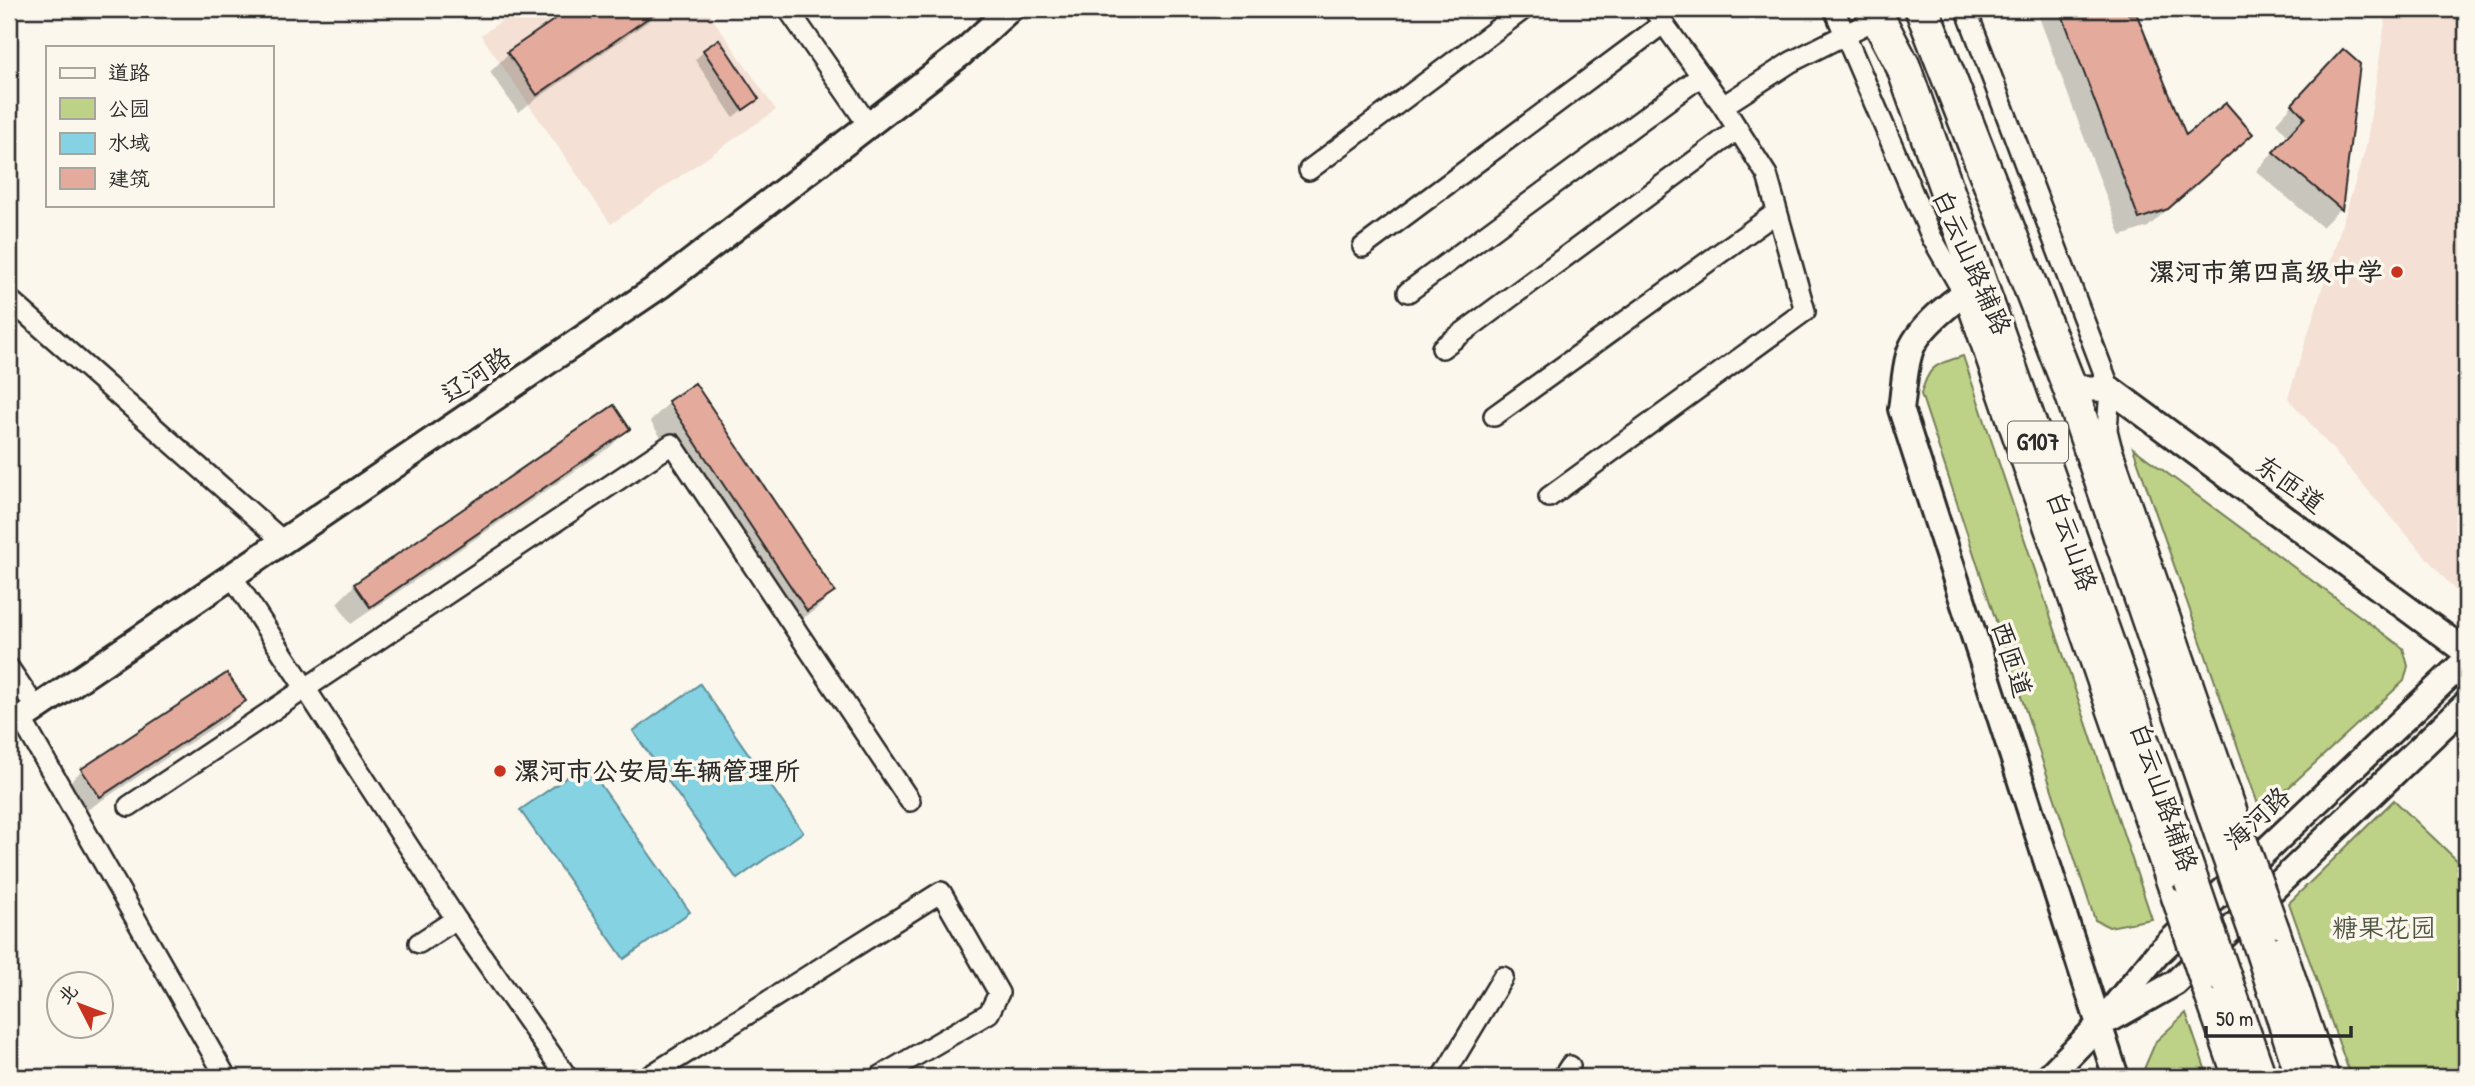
<svg xmlns="http://www.w3.org/2000/svg" width="2475" height="1086" viewBox="0 0 2475 1086" font-family="'Patrick Hand','LXGW WenKai TC',sans-serif">
  <style>
    .built { fill: #f4e0d4 }
    .green { fill: #bdd287; stroke: #747e59; stroke-width: 2 }
    .water { fill: #85d2e3; stroke: #618f99; stroke-width: 2 }
    .shadow { fill: #0003 }
    .building { fill: #e4ab9d; stroke: #2b2b2b; stroke-width: 2 }
    .lines { fill: none; stroke-linecap: round; stroke-linejoin: round }
    .minor-casing { stroke: #2b2b2b; stroke-width: 24 }
    .tertiary-casing { stroke: #2b2b2b; stroke-width: 30 }
    .trunk-casing { stroke: #2b2b2b; stroke-width: 38 }
    .minor { stroke: #fbf7ec; stroke-width: 19 }
    .tertiary { stroke: #fbf7ec; stroke-width: 24 }
    .trunk { stroke: #fbf7ec; stroke-width: 33 }
    .minor-bridge-casing { stroke: #2b2b2b; stroke-width: 24; stroke-linecap: butt }
    .trunk-bridge-casing { stroke: #2b2b2b; stroke-width: 38; stroke-linecap: butt }
    .minor-bridge { stroke: #fbf7ec; stroke-width: 19 }
    .trunk-bridge { stroke: #fbf7ec; stroke-width: 33 }
    .poi-dot { fill: #c8321e; stroke: #fbf7ec; stroke-width: 2.5 }
    .labels { text-anchor: middle; stroke-width: 7; stroke-linejoin: round; paint-order: stroke }
    .shield { fill: #fbf7ec; stroke: #696865; stroke-width: 2 }
    .shield-label { font-size: 24px; font-weight: bold; fill: #2b2b2b }
    .street-label { font-size: 26px; fill: #2b2b2b; stroke: #fbf7ec }
    .poi-label { font-size: 26px; font-weight: bold; fill: #2b2b2b; stroke: #fbf7ec; text-anchor: end }
    .park-label { font-size: 26px; fill: #505542; stroke: #fbf7ec }
  </style>
  <rect width="100%" height="100%" fill="#fbf7ec"/>
  <filter id="ink" filterUnits="userSpaceOnUse"><feTurbulence type="fractalNoise" baseFrequency=".0143" numOctaves="2"/><feDisplacementMap in="SourceGraphic" scale="14" xChannelSelector="R" yChannelSelector="G"/><feConvolveMatrix kernelMatrix="1 2 1 2 8 2 1 2 1" color-interpolation-filters="sRGB"/></filter>
  <g filter="url(#ink)">
    <path class="built" d="M519,9h187l70,101 -165,114 -130,-189z
      M2387,9h79v594l-178,-205 78,-251z"/>
    <path class="green" d="M1963,356l189,563 -43,8 -14,-7 -174,-526c8,-29 14,-29 42,-38z
      M2133,448l270,200 5,18 -4,15 -143,132z
      M2394,800l72,69v208h-115l-62,-174z
      M2186,1013l22,64h-60l-4,-8 12,-28z"/>
    <path class="water" d="M700,684l103,148 -66,47 -104,-148z
      M586,764l104,148 -66,47 -104,-149z"/>
    <path class="shadow" d="M573,9h93l-148,103 -28,-40 18,-18z
      M2036,9h88l61,129 66,-4 -103,93 -27,9z
      M704,51l53,47 -24,19 -38,-57z
      M2358,65l-18,144 -18,18 -66,-56 32,-35 -12,-13 49,-54z
      M694,385l139,207 -18,18 -26,18 -139,-207 19,-18z
      M628,429l-18,18 -259,177 -14,-21 18,-18z
      M244,701l-18,18 -145,95 -17,-26 18,-18z"/>
    <path class="building" d="M570,9h91l-124,86 -30,-43z
      M2060,9h66l2,5 9,1 49,120 40,-32 27,31 -85,75 -29,10z
      M719,39l40,60 -16,11 -40,-60z
      M2343,49l17,15 -18,146 -69,-58 32,-35 -13,-13z
      M695,383l140,209 -28,19 -139,-210z
      M614,405l16,24 -260,178 -16,-23z
      M227,673l19,28 -146,96 -19,-28z"/>
    <g class="lines">
      <g class="minor-casing">
        <path id="minor" d="M788,9l81,117
          M1834,9l98,229 31,54 209,607
          M1966,9l144,380 -3,41 4,16 134,388
          M1723,106l68,-44 87,-44
          M1309,170l215,-161
          M1363,247l301,-224
          M1408,292l293,-216
          M9,299l275,243
          M1442,348l296,-219
          M1494,416l283,-204
          M1549,497l256,-186 -38,-136 -44,-69 -70,-97
          M232,576l224,343 111,158
          M9,668l27,40
          M21,718l205,359
          M129,806l543,-362 238,357
          M2279,928l50,149
          M419,943l37,-24
          M2204,994l29,83
          M648,1077l293,-185 58,101 -10,20 -110,64
          M1443,1077l60,-100
          M1563,1077l7,-11"/>
      </g>
      <g class="tertiary-casing">
        <path id="tertiary" d="M1982,284c-23,10 -67,45 -73,71 -5,17 -5,36 -8,54l215,668
          M2070,388l40,1 356,263
          M9,727l652,-442 301,-232 48,-44
          M2111,1019l64,-36 291,-279
          M2048,1077l50,-51 60,-73 308,-293"/>
      </g>
      <g class="trunk-casing">
        <path id="trunk" d="M1873,9l30,57 288,814
          M1922,9l148,379 157,462
          M2260,944l43,133
          M2224,977l35,100"/>
      </g>
      <use href="#minor" class="minor"/>
      <use href="#tertiary" class="tertiary"/>
      <use href="#trunk" class="trunk"/>
      <g class="minor-bridge-casing">
        <path id="minor-bridge" d="M2245,834l34,94
          M2172,899l32,95"/>
      </g>
      <g class="trunk-bridge-casing">
        <path id="trunk-bridge" d="M2227,850l33,94
          M2191,880l33,97"/>
      </g>
      <use href="#minor-bridge" class="minor-bridge"/>
      <use href="#trunk-bridge" class="trunk-bridge"/>
    </g>
  </g>
  <g class="poi-dot">
    <circle cx="2397" cy="272" r="7"/>
    <circle cx="500" cy="771" r="7"/>
  </g>
  <g class="labels">
    <rect class="shield" x="2008" y="421.5" width="60" height="41" rx="5"/>
    <g class="shield-label">
      <text x="2038" y="450">G107</text>
    </g>
    <g class="street-label">
      <text transform="translate(1972 262) rotate(66)" y="9">白云山路辅路</text>
      <text transform="translate(476 375) rotate(-34)" y="9">辽河路</text>
      <text transform="translate(2290 484) rotate(36)" y="9">东匝道</text>
      <text transform="translate(2072 541) rotate(71)" y="9">白云山路</text>
      <text transform="translate(2012 659) rotate(72)" y="9">西匝道</text>
      <text transform="translate(2164 797) rotate(71)" y="9">白云山路辅路</text>
      <text transform="translate(2257 818) rotate(-43)" y="9">海河路</text>
    </g>
    <g class="poi-label">
      <text x="2383" y="281">漯河市第四高级中学</text>
      <text x="514" y="780" text-anchor="start">漯河市公安局车辆管理所</text>
    </g>
    <g class="park-label">
      <text x="2384" y="937">糖果花园</text>
    </g>
  </g>
  <rect width="2475" height="1086" fill="none" stroke="#fbf7ec" stroke-width="35"/>
  <rect x="18" y="18" width="2440" height="1051" fill="none" stroke="#2b2b2b" stroke-width="2.5" filter="url(#ink)"/>
  <rect x="46" y="46" width="228" height="161" fill="#fbf7ec" stroke="#a8a59f" stroke-width="2"/>
  <rect x="60" y="68" width="35" height="10" fill="#fbf7ec" stroke="#a8a59f" stroke-width="2"/>
  <text x="108" y="80" font-size="21" fill="#2b2b2b">道路</text>
  <rect x="60" y="98" width="35" height="21" fill="#bdd287" stroke="#a8a59f" stroke-width="2"/>
  <text x="108" y="116" font-size="21" fill="#2b2b2b">公园</text>
  <rect x="60" y="133" width="35" height="21" fill="#85d2e3" stroke="#a8a59f" stroke-width="2"/>
  <text x="108" y="150" font-size="21" fill="#2b2b2b">水域</text>
  <rect x="60" y="168" width="35" height="21" fill="#e4ab9d" stroke="#a8a59f" stroke-width="2"/>
  <text x="108" y="186" font-size="21" fill="#2b2b2b">建筑</text>
  <g transform="translate(80 1005) rotate(312)"><circle r="33" fill="#fbf7ec" stroke="#a8a59f" stroke-width="2"/>
  <path d="M0-5L12 26L0 18L-12 26Z" fill="#c8321e"/>
  <text y="-10" font-size="19" font-weight="bold" text-anchor="middle" fill="#2b2b2b">北</text>
  </g>
  <path d="M2206 1026v10h145v-10" fill="none" stroke="#2b2b2b" stroke-width="3.5"/>
  <text x="2216" y="1026" font-size="21" fill="#2b2b2b" stroke="#fbf7ec" stroke-width="5" paint-order="stroke">50 m</text>
</svg>
